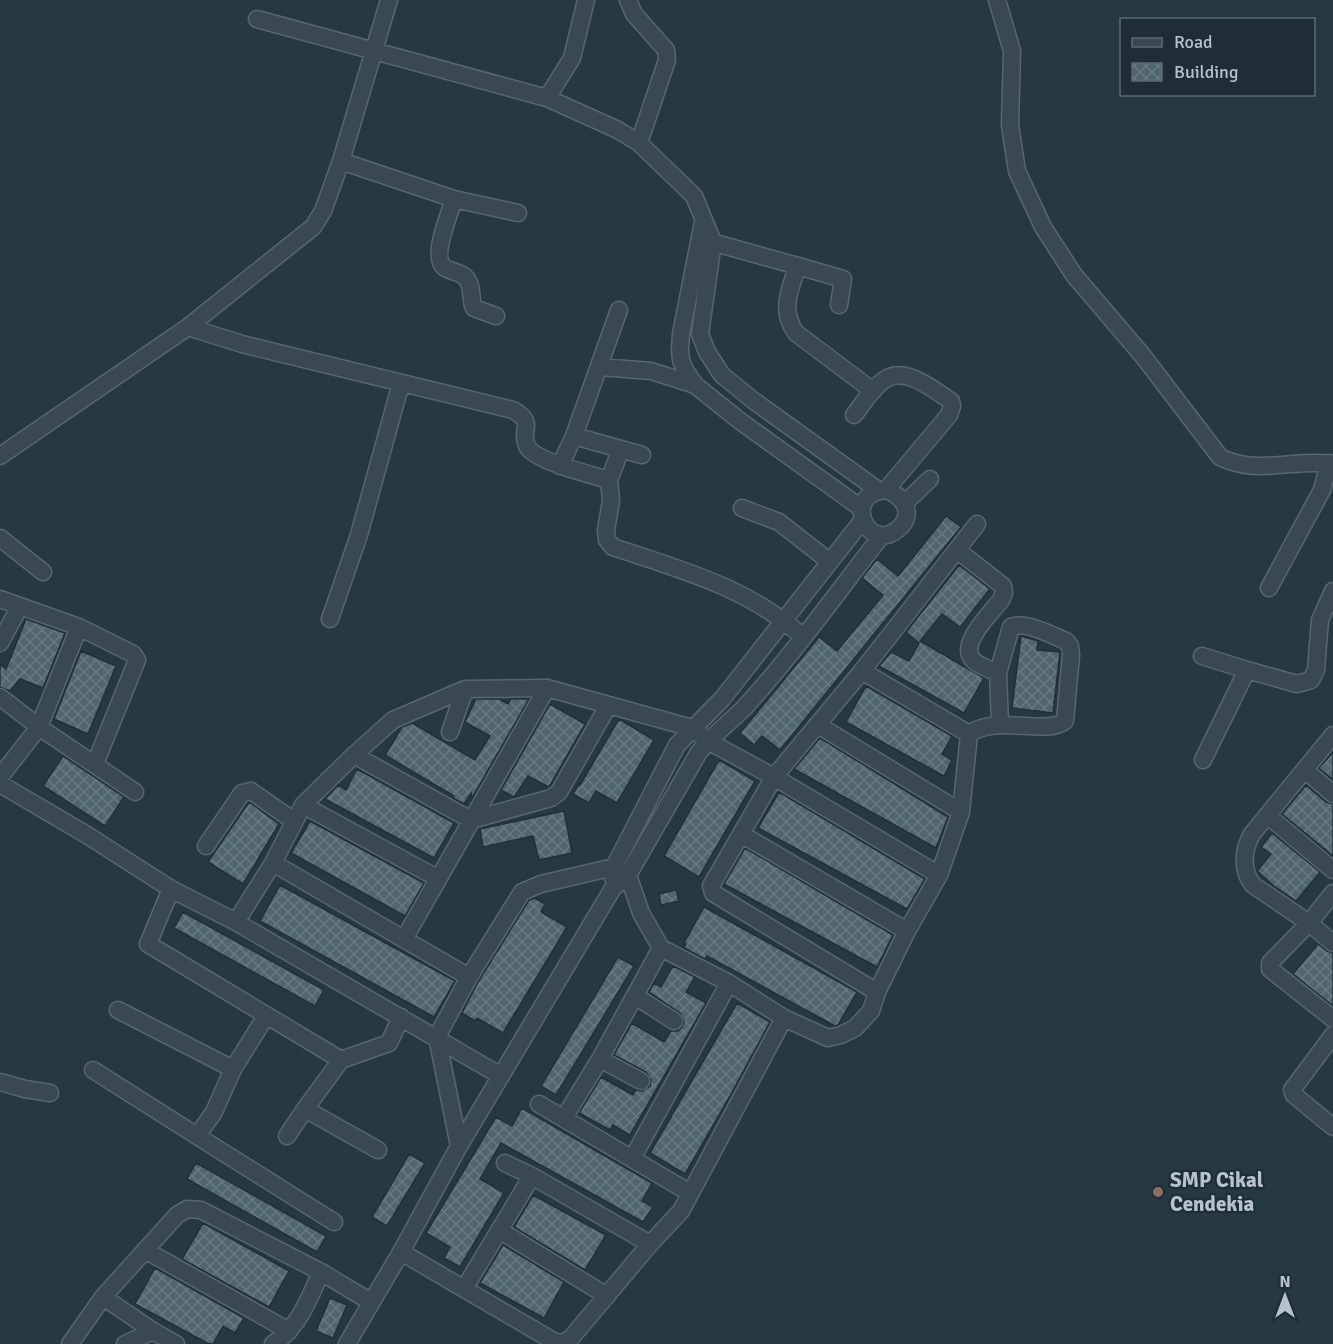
<svg xmlns="http://www.w3.org/2000/svg" width="1333" height="1344" viewBox="0 0 1333 1344" font-family="Signika,sans-serif">
  <style>
    .building { fill: url(#building-cross-hatch); stroke: #213038; stroke-width: 1.5 }
    .lines { fill: none; stroke-linecap: round; stroke-linejoin: round }
    .minor-casing { stroke: #58666e; stroke-width: 19 }
    .minor { stroke: #3a4951; stroke-width: 16 }
    .education-dot { fill: #8d6e63; stroke: #1f2e36; stroke-width: 2 }
    .labels { text-anchor: middle; stroke-width: 4.5; stroke-linejoin: round; paint-order: stroke }
    .poi-label { font-size: 21px; font-weight: bold; fill: #b7c3cb; stroke: #1f2e36; text-anchor: start }
  </style>
  <defs>
    <pattern id="building-cross-hatch" width="8" height="8" patternUnits="userSpaceOnUse" patternTransform="scale(1.5)"><rect width="8" height="8" fill="#51656e"/><path d="M0 0l8 8M0 8l8-8" fill="none" stroke="#687981"/></pattern>
  </defs>
  <rect width="100%" height="100%" fill="#263841"/>
  <path class="building" d="M946,516l15,11 -181,223 -18,-14 -8,9 -14,-12 79,-96 18,14 46,-56 -21,-17 15,-19 21,17z
    M959,565l31,24 -30,38 -18,-13 -22,27 64,37 -20,35 -85,-47 12,-14 18,9 10,-18 -13,-11z
    M26,619l39,14 -22,55 -23,-9 -10,12 -10,-4v-23l6,5z
    M1021,636l17,5 -1,9 23,2 -7,61 -41,-5z
    M81,651l35,15 -28,68 -34,-15z
    M866,686l86,50 -10,18 10,6 -8,16 -98,-54z
    M476,699h23l9,5 3,-5h18l-57,99 -1,-5 -7,11 -11,-6 1,-2 -69,-41 17,-28 10,-4 63,37 15,-24 -25,-14z
    M550,704l35,20 -36,63 -21,-11 -14,21 -13,-7z
    M619,719l35,21 -37,63 -21,-12 -7,12 -16,-9 6,-10 1,1z
    M820,738l128,79 -12,31 -142,-79z
    M1333,752v28l-14,-12z
    M63,756l61,41 -19,29 -62,-40z
    M719,760l36,21 -56,96 -35,-21z
    M357,769l97,54 -20,35 -109,-59 13,-14 8,5z
    M1306,785l20,17 7,2v52l-51,-42z
    M779,792l146,87 -18,30 -149,-81z
    M249,802l30,22 -36,60 -35,-22z
    M564,811l8,42 -33,7 -6,-24 -50,11 -3,-18z
    M310,821l114,62 -19,33 -114,-63z
    M1272,833l48,39 -24,29 -22,-15 -17,-15 14,-17 -10,-7z
    M745,848l148,87 -16,32 -153,-83z
    M280,885l175,96 -21,36 -174,-96z
    M676,890l3,11 -18,4 -2,-11z
    M535,898l10,6 -4,8 26,15 -64,106 -26,-15 -2,3 -13,-8 16,-31 51,-82z
    M704,907l153,85 -19,33 -3,1 -9,-5 -119,-65 -2,3 -21,-11 2,-4 -2,-1z
    M183,912l141,78 -9,16 -141,-78z
    M1318,944l9,7 6,2v53l-40,-32z
    M618,957l16,9 -78,129 -15,-9z
    M673,966l22,11 -9,15 20,11 -76,132 -17,-10 -3,5 -31,-17 22,-36 32,18 3,-5 6,1 8,-5 1,-6 -5,-8 -32,-17 18,-32 32,19 7,-11h7l4,-4 2,-6 -4,-8 -31,-21 5,-9 7,4z
    M737,1003l33,19 -39,72 -46,80 -35,-21z
    M522,1108l130,75 -10,18 11,6 -10,15 -142,-79 -21,36 24,14 -44,74 -16,-9 6,-11 -24,-14 70,-116 16,9z
    M409,1154l16,9 -38,63 -15,-9z
    M196,1163l130,73 -9,16 -130,-73z
    M533,1195l73,40 -21,35 -71,-43z
    M203,1223l86,48 -20,36 -87,-48z
    M503,1245l61,37 -20,36 -64,-35z
    M155,1268l89,50 -9,15 -12,-7 -10,18h-4l-74,-40z
    M330,1298l17,7 -14,33 -17,-7z"/>
  <g class="lines">
    <g class="minor-casing">
      <path id="minor" d="M628,0l6,14 32,36 1,10 -28,83
        M997,0l15,51 -2,74 7,46 26,56 31,48 69,81 77,101c37,19 75,1 113,7
        M257,19l290,79 71,32 21,13 55,53 19,46 -13,92 7,18 15,23 32,26 124,89
        M547,98l25,-40 14,-58
        M341,161l113,38 64,14
        M454,199c-4,14 -23,57 -10,68 7,6 19,4 24,14 5,8 2,19 6,27l22,8
        M703,222l-22,112 -1,16 1,10 4,10 10,15 45,36 121,87
        M704,240l94,26c-9,24 -18,45 -2,67l77,58
        M798,266l45,13 -4,26
        M188,327l54,17 271,66c24,14 6,19 14,36 7,15 65,29 82,34
        M600,367l51,4 44,14
        M854,415c9,-11 19,-29 32,-36 20,-13 49,12 65,22l1,5 -3,9 -63,75c-45,3 -19,65 12,39 18,-15 5,-33 -12,-39
        M574,436l68,19
        M621,449l-12,31 2,21 -5,29 1,10 6,7c68,23 135,40 190,90
        M0,456l188,-129 125,-100 10,-16 18,-50 48,-161
        M560,466l14,-30 45,-126
        M905,503l25,-24
        M742,508l37,14 51,40
        M0,538l43,34
        M957,550l46,36 1,7 -3,7c-10,13 -43,44 -28,60 5,6 17,9 25,13
        M1269,588l53,-98 7,-27
        M0,599l79,28 54,27 4,6 -2,5 -40,99
        M330,619l29,-84 42,-152
        M0,643l20,-37
        M1202,656l45,14
        M862,671l107,63
        M0,697l39,30 96,65
        M818,725l143,87
        M450,732l15,-43
        M1333,735l-81,99c-9,15 -11,36 1,51l56,38 24,20
        M354,755l117,65 80,-22 8,-6 49,-86
        M1203,760l44,-90 50,14 14,-4 5,-10 4,-50 13,-29
        M1305,770l28,24
        M0,777l39,-50 40,-100
        M0,784l87,51 84,54 65,33 265,154
        M303,805l134,73
        M1267,815l66,55
        M741,834l166,97
        M206,846l36,-53 9,-2 43,30
        M273,863l196,114
        M613,878l1,-11 63,-122 45,-46 140,-178
        M171,889l-23,55 193,116 48,-17 12,-26
        M1333,893l-24,30 -39,40v6l63,50
        M236,922l37,-59 30,-58 51,-50 39,-35 72,-31 82,-1 145,40 16,13 66,36 165,98
        M404,939l143,-251
        M661,948l68,35 55,35 44,20 13,-3 14,-7 16,-17 6,-19 30,-61 32,-56 22,-63 8,-78c28,-20 77,2 96,-13l6,-66 -1,-9 -4,-5c-16,-6 -38,-20 -55,-14l-13,46 2,52
        M877,992l-164,-99 -2,-7 63,-109 88,-106 115,-147
        M635,996l39,25
        M118,1010l115,59
        M266,1016l-33,53 -19,43 -17,24 137,86
        M1333,1035l-41,55 2,5 39,32
        M600,1059l41,22
        M341,1060l-36,49 73,41
        M93,1070l104,66
        M0,1082l25,7 25,4
        M539,1104l151,89
        M287,1136l18,-27
        M459,1146l-22,-109 32,-60 53,-85 19,-8 73,-17 14,8 13,38 20,35 -61,111 -36,59
        M632,1159l97,-176
        M505,1163l27,13 118,68
        M499,1230l108,66
        M145,1250l144,81
        M401,1252l154,90 8,1 8,-5 79,-94 31,-33 103,-193
        M464,1289l68,-113
        M103,1297l50,34 23,13
        M70,1344l33,-47 74,-82 10,-6 14,1 120,62 50,30
        M125,1344l28,-13
        M273,1344c26,-17 36,-45 48,-72
        M347,1344l54,-92 58,-106 154,-258 15,-13 71,-123c14,-17 31,-30 46,-45 49,-54 92,-114 137,-172"/>
    </g>
    <use href="#minor" class="minor"/>
  </g>
  <circle class="education-dot" cx="1158" cy="1192" r="6"/>
  <g class="labels">
    <g class="poi-label">
      <text x="1170" y="1187">SMP Cikal<tspan x="1170" dy="24">Cendekia</tspan></text>
    </g>
  </g>
  <rect x="1120" y="18" width="195" height="78" fill="#1f2e36" stroke="#5c6a72" stroke-width="1.5"/>
  <rect x="1132" y="38" width="30" height="9" fill="#3a4951" stroke="#5c6a72" stroke-width="1.5"/>
  <text x="1174" y="48" font-size="18" fill="#b7c3cb">Road</text>
  <rect x="1132" y="63" width="30" height="18" fill="url(#building-cross-hatch)" stroke="#5c6a72" stroke-width="1.5"/>
  <text x="1174" y="78" font-size="18" fill="#b7c3cb">Building</text>
  <g transform="translate(1285 1296)" stroke="#1f2e36" stroke-width="4.5" paint-order="stroke">
  <path d="M0-4.5L10 22L0 15L-10 22Z" fill="#b7c3cb"/>
  <text y="-9" font-size="16" font-weight="bold" text-anchor="middle" fill="#b7c3cb">N</text>
  </g>
</svg>
